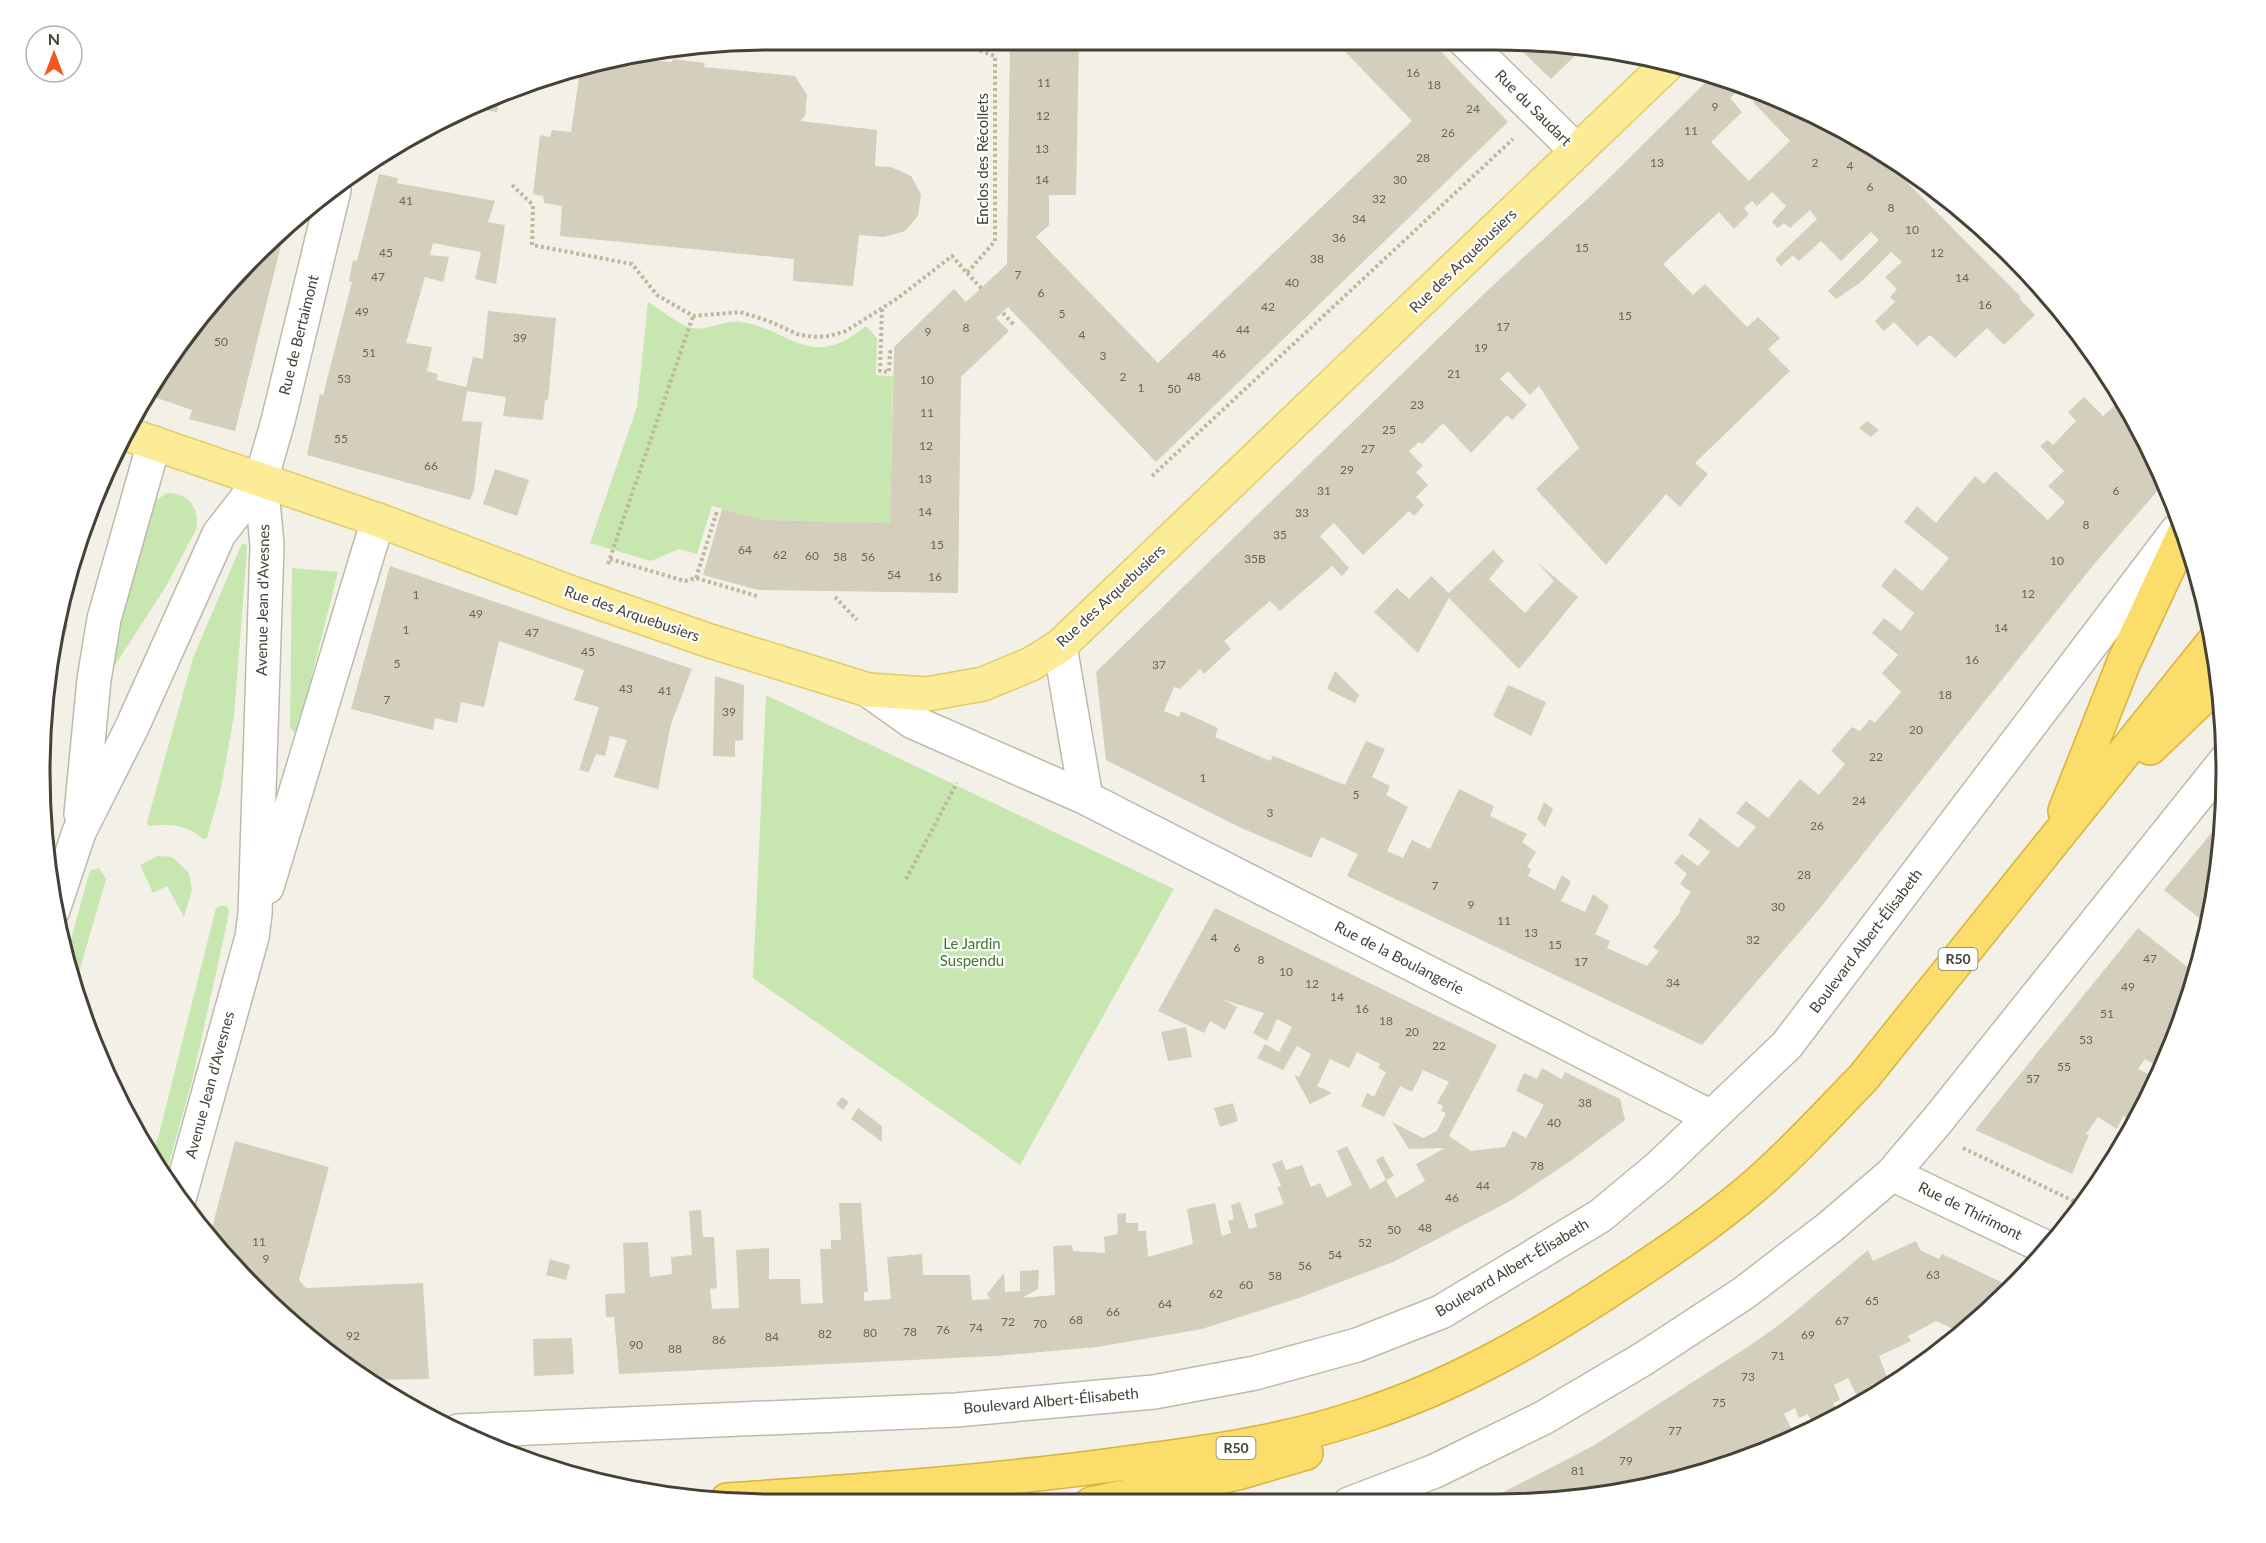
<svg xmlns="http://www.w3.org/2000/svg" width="2266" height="1543" viewBox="0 0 2266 1543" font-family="Lato,sans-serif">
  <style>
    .green { fill: #c7e6b0 }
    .building { fill: #d4cebc }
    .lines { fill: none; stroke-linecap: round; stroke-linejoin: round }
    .minor-casing { stroke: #bebaa9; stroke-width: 36 }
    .major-casing { stroke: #e1cc67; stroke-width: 36 }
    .highway-casing { stroke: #dab33a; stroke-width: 36 }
    .path { stroke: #bfb79b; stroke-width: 4; stroke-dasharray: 3 3; stroke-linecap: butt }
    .minor { stroke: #fff; stroke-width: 33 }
    .major { stroke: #fcec97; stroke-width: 33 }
    .highway { stroke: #fadd6a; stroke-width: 33 }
    .labels { text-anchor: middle; stroke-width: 4.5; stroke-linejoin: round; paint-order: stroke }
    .number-label { font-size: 12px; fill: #6a6458 }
    .shield { fill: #fff; stroke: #7e7a72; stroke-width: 1.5 }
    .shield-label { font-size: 14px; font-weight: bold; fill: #464136 }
    .street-label { font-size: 15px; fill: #464136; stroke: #fff }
    .park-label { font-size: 15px; fill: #3d762a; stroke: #fff }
    .rim { fill: none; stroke: #464136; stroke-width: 3 }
  </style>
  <rect width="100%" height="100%" fill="#f3f1e7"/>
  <path class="green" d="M648,302c10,6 33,24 43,26 17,3 35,-9 51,-6 53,10 68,49 124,4l11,12 -1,37 17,1 -3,147 -124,-3 -54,-14 -15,48 -18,-5 -28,12 -61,-18 47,-136z
    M167,493c23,0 33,16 29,37l-31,58 -57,88 25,-114 20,-60z
    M242,543l5,2v6l-13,165 -13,72 -14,50 -4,1c-15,-14 -35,-16 -54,-13l-2,-4 46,-164z
    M292,568l46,4 -40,158 -4,2 -4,-4z
    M766,695l408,194 -154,276 -267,-187z
    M158,856l14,1 17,16 3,17 -8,27 -17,-31 -14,7 -13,-28z
    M99,868l7,11 -30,104 -9,-29 22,-80 2,-4z
    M219,906h7l3,4 -2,13 -35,158 -27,96 -14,-23 7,-16 58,-230z"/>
  <path class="building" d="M1010,39h69l-3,156h-27v30l-13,12 122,126 254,-242 -79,-82h96l79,83 -352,340 -148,-155 -12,11 13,13 -48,46 -3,216 -200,-3 -55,-15 19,-66 44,11 124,3 4,-176 60,-58 12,13 41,-38z
    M1511,41l53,5 19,2 -32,31z
    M633,59l39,3 1,-3 32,4 -1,4 91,9 12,19 -2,21 -5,5 77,9 -2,36 16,1 20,9 10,18 -3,22 -13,15 -21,6 -25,-2 -6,51 -60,-5 1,-22 -234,-23 2,-30 -18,-3 -1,-7 -10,-2 7,-59 10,2 2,-7 19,2 10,-68 18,-2 33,4z
    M1719,75l26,10 -15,13 12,14 -31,30 38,39 41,-40 -37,-39 9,-10 98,45 9,7 152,153 -2,1 16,17 -31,30 -17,-17 -32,30 -25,-23 -13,11 -23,-24 -10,9 -9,-10 20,-19 -5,-5 7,-8 -12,-12 17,-15 -11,-10 -31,31 -24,16 -8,-8 51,-51 -8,-8 -30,29 -20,-20 -22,20 -6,-6 -12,11 -6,-7 42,-40 -7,-9 -20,18 -6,-5 -6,5 -6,-6 14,-16 -14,-14 -15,14 -5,-5 -8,7 5,6 -15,15 -15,-17 -56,52 30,31 12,-11 42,43 11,-10 22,21 -12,11 22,22 -95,92 13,11 -28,33 -14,-13 -60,71 -70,-76 43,-41 -40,-62 -9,9 -22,-24 -8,8 27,26 -15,15 -5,-5 -36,38 -28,-30 -21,21 -3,-2 -10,9 14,15 -7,6 12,13 -12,12 8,8 -10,11 -5,-5 -46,44 -29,-32 -14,13 29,32 -7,8 -10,-10 -52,45 -10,-10 -46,40 7,8 -27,25 -4,-5 -20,20 -6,-2 -10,24 15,6 2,-6 37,17 -3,9 55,24 3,-5 72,29 21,-44 19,8 -13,28 18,9 -4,9 22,12 -21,44 16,7 9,-18 18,9 29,-60 35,17 -4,10 37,18 -5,8 14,10 -9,15 4,2 -3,7 27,14 7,-15 9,7 -10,19 24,11 8,-18 16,12 -14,28 15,7 -3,7 40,18 12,-15 -6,-4 28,-36 -2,-1 12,-18 -11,-8 7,-10 -13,-11 8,-9 16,12 12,-14 -22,-17 12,-17 38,30 18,-21 -20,-14 10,-12 22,17 32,-39 19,16 26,-31 -14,-13 21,-24 8,4 10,-12 5,4 26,-31 -19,-19 16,-18 -26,-22 12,-15 17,13 13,-18 -33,-27 14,-18 27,23 27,-33 -45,-36 13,-16 19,17 39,-47 9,8 11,-13 53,49 17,-18 -17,-16 16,-15 -24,-25 7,-6 6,5 23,-24 -8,-9 16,-15 19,19 11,-10 12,1 40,74 -71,82 -280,351 -113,131 -355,-169 11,-22 -37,-17 -10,21 -72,-31 -133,-67 -10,-88 393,-383 108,-99 112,-111 3,3z
    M500,92l-3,20 -30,-4 24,-13z
    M379,174l19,4 -1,5 98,18 -7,21 17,3 -9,59 -21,-5 6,-27 -48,-9 -3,12 19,2 -6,25 -18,-5 -19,66 26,4 -5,24 11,3 -1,6 29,7 7,-30 10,2 5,-48 68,7 -8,82h-3l-2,20 -40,-4 3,-19 -39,-6 -5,30 20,1 -8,68 -4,10 -163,-45 13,-61 3,1 29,-113 -3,-1 4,-21 4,1z
    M284,233l-49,198 -46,-12 3,-9 -47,-16 76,-105z
    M1867,421l12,9 -8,7 -12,-9z
    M495,469l34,11 -12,36 -34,-12z
    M101,479v1l-27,111 -6,-2 27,-98z
    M1493,550l11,11 -15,18 36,34 29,-32 -17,-19 41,35 -59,72 -70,-71 -31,55 -44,-41 23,-24 12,11 22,-23 18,17z
    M390,566l302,103 -21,55 -15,76 2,-11 -44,-12 13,-37 -17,-4 -5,20 -9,-2 -7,18 -10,-2 20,-63 -25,-7 10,-30 -85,-29 -15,66 -23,-5 -4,21 -22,-5 -2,12 -82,-21z
    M60,623l8,2 -25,91 2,-40z
    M1335,671l24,24 -4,8 -28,-14z
    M715,676l29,9 -1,55 -8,1v16l-22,-1z
    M1508,685l38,17 -15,34 -38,-20z
    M1544,802l9,7 -8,18 -8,-8z
    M2222,820l-9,95 -4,11 -45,-36z
    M1215,908l282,137 -48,91 22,15 34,-4 8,-16 13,7 18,-33 -28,-14 8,-18 13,6 5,-11 20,11 3,-7 55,27 5,21 -56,42 -59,39 -117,61 -94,36 -97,31 -105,18 -102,9 -376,18 -5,-57h-8l-1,-23 20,-1 -2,-50 25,-1 2,35 22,-3 -1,-17 21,-2 -3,-44 12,-1 2,27h11l3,51 -7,1 2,20 27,-1 -3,-58 33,-2v31h31l1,25 22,-1 -3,-54h11v-9h10l-2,-37h22l7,89h-4v9l27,-2 -4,-42 35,-3 1,21h47l2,25 18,-1 -3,-5 17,-21 1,19 15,-1v-20l19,-1 -1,19 -16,9 33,-3 -2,-49 19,-1 1,6 32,2 -1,-16 14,-3 -1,-20 9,-1v10h12v8h8l2,26 45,-13 -6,-35 28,-6 7,33 9,-3 -3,-12 6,-2 -3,-14 9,-3 9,27 8,-2 -3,-13 30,-10 -7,-17 4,-1 -9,-22 10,-4 4,10 16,-5 9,22 9,-4 7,15 25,-13 -15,-34 10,-5 23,43 16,-9 -10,-20 7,-4 11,20 -8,4 10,18 29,-17 -9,-17 29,-16 -36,1 -17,-27 31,16 14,-7 9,-18 -5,-2 2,-5 -6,-3 12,-21 -26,-12 -11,22 -12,-6 -16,31 -23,-11 6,-13 7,4 12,-25 -8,-4 2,-4 -23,-12 -8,16 -19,-9 -13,27 15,7 -22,11 -16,-29 5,2 12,-23 -14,-8 -14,24 -26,-12 8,-14 14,8 13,-25 -15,-8 -10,22 -14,-8 11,-20 -42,-14 15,8 -12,23 -15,-9 -6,12 -46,-22z
    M2138,928l57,45 -24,79 -9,17 -17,-10 -7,10 18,9 -22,43 -11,-5 -6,13 -19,-12 -12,17 3,1 -17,39 -97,-44z
    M1186,1027l6,30 -24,4 -7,-29z
    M842,1097l7,5 -6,8 -7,-6z
    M1233,1103l5,18 -18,6 -6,-19z
    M858,1108l24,18v16l-31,-23z
    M235,1141l94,26 -30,113 7,8 117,-5 6,96 -65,1 -111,-91 -44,-50z
    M1916,1241l4,9 19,9 3,-5 72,34 -54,44 -24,-11 -28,15 3,5 -32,15 8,21 -16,8 4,11 -14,8 -13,-26 -14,7 6,15 -7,3 6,13 -20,12 -4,2 -7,-16 -9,4 -4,-10 -11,6 11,22 -158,54 -157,14 113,-58 159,-102 31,-22 85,-72 5,11z
    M550,1259l20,6 -4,15 -20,-5z
    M572,1338l2,36 -40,2 -1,-37z"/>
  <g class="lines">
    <g class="minor-casing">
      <path id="minor" d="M1463,39l114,112
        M1060,646l26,152
        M868,690l45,32 173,76 625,319
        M81,814l13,-134 10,-61 50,-176
        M267,887l111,-367
        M53,910l26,-78 53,-105 87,-193 42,-54 17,-59 56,-231
        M1892,1174l155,74
        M179,1199l73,-262 3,-23 12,-369 -6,-65
        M458,1431l498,-21 198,-18 101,-19 102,-28 84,-33 159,-96 59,-49 128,-122 390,-514
        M1349,1504l86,-33 108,-53 100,-59 101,-66 86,-66 62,-53 45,-53 289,-361"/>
    </g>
    <g class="major-casing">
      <path id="major" d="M124,433l254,87 194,73 138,48 158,49 59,4 56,-10 48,-20 29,-18 610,-584"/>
    </g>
    <g class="highway-casing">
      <path id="highway" d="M2150,748l68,-65
        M2065,811l59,-149 60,-128
        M727,1500c136,-9 272,-19 407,-38 77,-10 154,-21 228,-46 95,-31 179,-80 262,-135 44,-29 87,-58 127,-92 40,-34 75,-73 112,-111l351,-437
        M1091,1504l147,-31 68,-20"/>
    </g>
    <path class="path" d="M512,185l21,20 -1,40 100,19 25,31 36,21 47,-4 29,9 28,13 16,3 16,-1 17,-5 52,-33 54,-42 15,17 28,-32v-185l-34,-12 3,-5
      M967,273l15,16
      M882,309l-2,62 9,1 1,-20h4
      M1003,313l12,13
      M1152,476l361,-337
      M610,559l75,22 11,-3 61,18
      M608,564l85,-248
      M696,578l20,-64 4,1
      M835,597l22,23
      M906,879l51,-96
      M1963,1148l119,57"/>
    <use href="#minor" class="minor"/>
    <use href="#major" class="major"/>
    <use href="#highway" class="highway"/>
  </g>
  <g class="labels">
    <g class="number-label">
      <text x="1413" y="77">16</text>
      <text x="1044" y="87">11</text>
      <text x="1434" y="89">18</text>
      <text x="1715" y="111">9</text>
      <text x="1473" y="113">24</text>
      <text x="1043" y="120">12</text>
      <text x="1691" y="135">11</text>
      <text x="1448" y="137">26</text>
      <text x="1042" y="153">13</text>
      <text x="1423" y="162">28</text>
      <text x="1657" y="167">13</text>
      <text x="1815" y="167">2</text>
      <text x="1850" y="170">4</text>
      <text x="1042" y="184">14</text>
      <text x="1400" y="184">30</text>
      <text x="1870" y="191">6</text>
      <text x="1379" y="203">32</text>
      <text x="406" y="205">41</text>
      <text x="1891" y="212">8</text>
      <text x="1359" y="223">34</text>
      <text x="1912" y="234">10</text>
      <text x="1339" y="242">36</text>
      <text x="1582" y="252">15</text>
      <text x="386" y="257">45</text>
      <text x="1937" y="257">12</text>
      <text x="1317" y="263">38</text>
      <text x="1018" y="279">7</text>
      <text x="378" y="281">47</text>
      <text x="1962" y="282">14</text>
      <text x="1292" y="287">40</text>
      <text x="1041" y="297">6</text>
      <text x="1985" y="309">16</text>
      <text x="1268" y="311">42</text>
      <text x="362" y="316">49</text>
      <text x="1062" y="318">5</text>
      <text x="1625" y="320">15</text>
      <text x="1503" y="331">17</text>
      <text x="966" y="332">8</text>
      <text x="1243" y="334">44</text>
      <text x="928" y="336">9</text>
      <text x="1082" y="339">4</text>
      <text x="520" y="342">39</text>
      <text x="221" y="346">50</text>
      <text x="1481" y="352">19</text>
      <text x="369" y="357">51</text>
      <text x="1219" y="358">46</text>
      <text x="1103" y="360">3</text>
      <text x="1454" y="378">21</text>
      <text x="1123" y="381">2</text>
      <text x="1194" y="381">48</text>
      <text x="344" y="383">53</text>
      <text x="927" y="384">10</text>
      <text x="1141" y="392">1</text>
      <text x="1174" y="393">50</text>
      <text x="1417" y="409">23</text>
      <text x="927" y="417">11</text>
      <text x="1389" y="434">25</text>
      <text x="341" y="443">55</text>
      <text x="926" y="450">12</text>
      <text x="1368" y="453">27</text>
      <text x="431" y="470">66</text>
      <text x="1347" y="474">29</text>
      <text x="925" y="483">13</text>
      <text x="1324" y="495">31</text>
      <text x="2116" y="495">6</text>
      <text x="925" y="516">14</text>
      <text x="1302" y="517">33</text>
      <text x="2086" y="529">8</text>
      <text x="1280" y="539">35</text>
      <text x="937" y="549">15</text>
      <text x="745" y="554">64</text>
      <text x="780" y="559">62</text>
      <text x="812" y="560">60</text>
      <text x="840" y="561">58</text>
      <text x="868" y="561">56</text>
      <text x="1255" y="563">35B</text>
      <text x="2057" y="565">10</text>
      <text x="894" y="579">54</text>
      <text x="935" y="581">16</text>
      <text x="2028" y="598">12</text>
      <text x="416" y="599">1</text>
      <text x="476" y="618">49</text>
      <text x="2001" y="632">14</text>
      <text x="406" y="634">1</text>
      <text x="532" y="637">47</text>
      <text x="588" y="656">45</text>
      <text x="1972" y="664">16</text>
      <text x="397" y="668">5</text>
      <text x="1159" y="669">37</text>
      <text x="626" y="693">43</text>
      <text x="665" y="695">41</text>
      <text x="1945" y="699">18</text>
      <text x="387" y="704">7</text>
      <text x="729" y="716">39</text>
      <text x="1916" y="734">20</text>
      <text x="1876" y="761">22</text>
      <text x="1203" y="782">1</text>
      <text x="1356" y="799">5</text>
      <text x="1859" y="805">24</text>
      <text x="1270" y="817">3</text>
      <text x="1817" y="830">26</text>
      <text x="1804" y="879">28</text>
      <text x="1435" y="890">7</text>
      <text x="1471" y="909">9</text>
      <text x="1778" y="911">30</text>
      <text x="1504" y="925">11</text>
      <text x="1531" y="937">13</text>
      <text x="1214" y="942">4</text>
      <text x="1753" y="944">32</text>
      <text x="1555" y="949">15</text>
      <text x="1237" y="952">6</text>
      <text x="2150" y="963">47</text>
      <text x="1261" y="964">8</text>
      <text x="1581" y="966">17</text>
      <text x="1286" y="976">10</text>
      <text x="1673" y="987">34</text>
      <text x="1312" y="988">12</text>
      <text x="2128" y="991">49</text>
      <text x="1337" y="1001">14</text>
      <text x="1362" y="1013">16</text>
      <text x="2107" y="1018">51</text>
      <text x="1386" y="1025">18</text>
      <text x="1412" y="1036">20</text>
      <text x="2086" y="1044">53</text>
      <text x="1439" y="1050">22</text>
      <text x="2064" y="1071">55</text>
      <text x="2033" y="1083">57</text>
      <text x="1585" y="1107">38</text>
      <text x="1554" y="1127">40</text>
      <text x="1537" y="1170">78</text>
      <text x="1483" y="1190">44</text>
      <text x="1452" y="1202">46</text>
      <text x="1425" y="1232">48</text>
      <text x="1394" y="1234">50</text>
      <text x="259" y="1246">11</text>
      <text x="1365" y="1247">52</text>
      <text x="1335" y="1259">54</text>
      <text x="266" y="1263">9</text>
      <text x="1305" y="1270">56</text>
      <text x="1933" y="1279">63</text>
      <text x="1275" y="1280">58</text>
      <text x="1246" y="1289">60</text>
      <text x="1216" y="1298">62</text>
      <text x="1872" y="1305">65</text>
      <text x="1165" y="1308">64</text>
      <text x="1113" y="1316">66</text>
      <text x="1076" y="1324">68</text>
      <text x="1842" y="1325">67</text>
      <text x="1008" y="1326">72</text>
      <text x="1040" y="1328">70</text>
      <text x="976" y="1332">74</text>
      <text x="943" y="1334">76</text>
      <text x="910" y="1336">78</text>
      <text x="870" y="1337">80</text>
      <text x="825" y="1338">82</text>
      <text x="1808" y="1339">69</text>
      <text x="353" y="1340">92</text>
      <text x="772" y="1341">84</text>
      <text x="719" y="1344">86</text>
      <text x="636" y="1349">90</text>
      <text x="675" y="1353">88</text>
      <text x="1778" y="1360">71</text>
      <text x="1748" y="1381">73</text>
      <text x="1719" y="1407">75</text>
      <text x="1675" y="1435">77</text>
      <text x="1626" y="1465">79</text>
      <text x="1578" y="1475">81</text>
    </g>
    <g class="shield">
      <rect x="1938.5" y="948" width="39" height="22" rx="4.5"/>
      <rect x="1216.5" y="1437" width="39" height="22" rx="4.5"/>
    </g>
    <g class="shield-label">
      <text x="1958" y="964">R50</text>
      <text x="1236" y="1453">R50</text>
    </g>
    <g class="street-label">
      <text transform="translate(1533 108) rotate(45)" y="5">Rue du Saudart</text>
      <text transform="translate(983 159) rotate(-90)" y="5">Enclos des Récollets</text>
      <text transform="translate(1463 261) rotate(-44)" y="5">Rue des Arquebusiers</text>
      <text transform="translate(299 335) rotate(-76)" y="5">Rue de Bertaimont</text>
      <text transform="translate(1111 596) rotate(-43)" y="5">Rue des Arquebusiers</text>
      <text transform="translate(263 600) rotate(-89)" y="5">Avenue Jean d'Avesnes</text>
      <text transform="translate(632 614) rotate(19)" y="5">Rue des Arquebusiers</text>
      <text transform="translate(1866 941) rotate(-53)" y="5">Boulevard Albert-Élisabeth</text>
      <text transform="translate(1399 958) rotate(27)" y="5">Rue de la Boulangerie</text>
      <text transform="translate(210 1085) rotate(-75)" y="5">Avenue Jean d'Avesnes</text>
      <text transform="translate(1970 1211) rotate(26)" y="5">Rue de Thirimont</text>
      <text transform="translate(1512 1268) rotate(-31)" y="5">Boulevard Albert-Élisabeth</text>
      <text transform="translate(1051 1401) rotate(-5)" y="5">Boulevard Albert-Élisabeth</text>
    </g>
    <g class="park-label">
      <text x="972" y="949">Le Jardin<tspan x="972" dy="17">Suspendu</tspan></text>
    </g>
  </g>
  <path d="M0 0H2266V1543H0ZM772 50H1494A722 722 0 0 1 2216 772V772A722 722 0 0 1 1494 1494H772A722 722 0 0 1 50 772V772A722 722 0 0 1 772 50Z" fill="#fff" fill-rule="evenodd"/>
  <path class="rim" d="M772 50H1494A722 722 0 0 1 2216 772V772A722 722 0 0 1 1494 1494H772A722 722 0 0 1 50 772V772A722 722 0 0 1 772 50Z"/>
  <g transform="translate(54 54)"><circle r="28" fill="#ffffff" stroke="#b5b3af" stroke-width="1.5"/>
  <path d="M0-4.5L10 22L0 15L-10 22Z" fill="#f5581c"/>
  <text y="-9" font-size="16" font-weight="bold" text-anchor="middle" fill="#464136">N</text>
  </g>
</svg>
